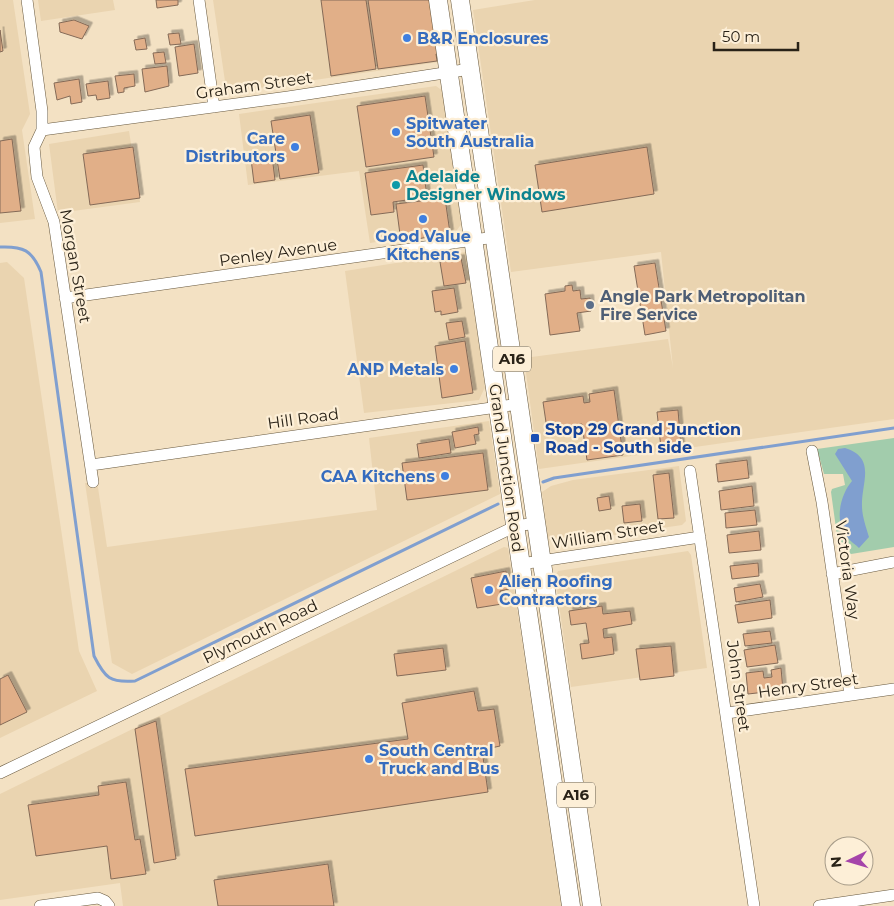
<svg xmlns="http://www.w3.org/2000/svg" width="894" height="906" viewBox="0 0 894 906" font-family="Montserrat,sans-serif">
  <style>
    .built { fill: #ead4b0 }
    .green { fill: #a2ccac }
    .water { fill: #809fcf }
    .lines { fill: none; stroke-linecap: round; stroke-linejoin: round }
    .stream { stroke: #809fcf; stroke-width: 3 }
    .building { fill: #e1af88; stroke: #846a57; filter: url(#shadow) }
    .minor-casing { stroke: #67583e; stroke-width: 12 }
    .highway-casing { stroke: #67583e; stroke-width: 19 }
    .minor { stroke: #fff; stroke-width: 11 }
    .highway { stroke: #fff; stroke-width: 18 }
    .shop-dot { fill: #3f7fe0; stroke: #fdefd7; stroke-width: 2 }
    .culture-dot { fill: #0f9aa8; stroke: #fdefd7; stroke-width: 2 }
    .service-dot { fill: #5c6f8a; stroke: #fdefd7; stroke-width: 2 }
    .transit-dot { fill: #1a4fb4; stroke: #fdefd7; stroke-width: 2 }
    .labels { text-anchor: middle; stroke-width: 4.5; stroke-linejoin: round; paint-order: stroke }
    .shield { fill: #fdefd7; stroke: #696051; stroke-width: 1 }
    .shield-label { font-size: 15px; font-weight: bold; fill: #292217 }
    .shop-label { font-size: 16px; font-weight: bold; fill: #366cbe; stroke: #fdefd7; text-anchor: start }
    .street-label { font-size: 16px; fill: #292217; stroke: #fdefd7 }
    .culture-label { font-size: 16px; font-weight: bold; fill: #0d838f; stroke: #fdefd7; text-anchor: start }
    .service-label { font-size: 16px; font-weight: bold; fill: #4e5e75; stroke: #fdefd7; text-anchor: start }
    .transit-label { font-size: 16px; font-weight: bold; fill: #164399; stroke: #fdefd7; text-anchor: start }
  </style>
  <defs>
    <filter id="shadow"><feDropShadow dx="3.5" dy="-3.5" stdDeviation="0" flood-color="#0004"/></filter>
  </defs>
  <rect width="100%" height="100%" fill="#f3e1c3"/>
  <path class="built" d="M0,0h13l17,114 -8,16 13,89 -35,4z
    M38,0h75l2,10 -74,11z
    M213,0h217l9,62 -207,30 -6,-4z
    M535,0h359v419l-355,50 -15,-111 144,-19 5,29 -12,-116 -150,20 -38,-262z
    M436,86l7,5 19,132 -5,7 -87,13 -11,-72 -111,14 -9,-71z
    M129,131l11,71 -82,11 -9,-69z
    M466,252l19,135 -6,13 -115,13 -19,-142z
    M7,262l17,16 55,373 18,40 -97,47v-475z
    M489,421l11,73 -368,180 -20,-11 -27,-180 12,-2 10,66 270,-37 -8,-72z
    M679,466l7,55 -4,4 -128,19 -6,-5 -6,-47 9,-6 22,-6z
    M504,547l4,1 54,358h-439l-3,-23 -120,17v-106z
    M688,551l3,4 16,113 -136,19 -16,-110 3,-6z"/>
  <path class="green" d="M894,438v109l-49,8 -6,-5 -8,-58 1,-3 13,-4 -2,-11h-19l-7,-25z"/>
  <path class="water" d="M845,448c32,10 16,35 17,58 0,10 4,21 7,31l-10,11c-3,-3 -9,-7 -12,-11 -13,-15 -7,-42 5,-56l-17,-27 3,-5z"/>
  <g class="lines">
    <path class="stream" d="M0,247c23,-1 32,3 41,25l53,384c11,22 16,27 41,25l363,-177
      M543,482l11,-4 340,-50"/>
  </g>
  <path class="building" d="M156,0h22v5l-21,3z
    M321,0h45l10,69 -45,7z
    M368,0h66l8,54h-6l1,7 -59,8z
    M74,20l15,6 -7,13 -22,-7 -1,-9z
    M0,30l3,21 -3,1z
    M179,33l2,11 -11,1 -2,-11z
    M145,38l2,11 -11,1 -2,-10z
    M194,44l4,29 -19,3 -4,-29z
    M164,52l2,11 -11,1 -2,-11z
    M167,66l2,20 -24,6 -3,-23z
    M134,74l1,12 -11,2v4l-6,1 -3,-17z
    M79,79l3,23 -11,2 -1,-8 -13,4 -3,-17z
    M108,81l2,17 -13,2 -1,-5 -8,1 -2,-12z
    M425,96l9,61 -68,10 -9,-61z
    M310,115l9,58 -39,6 -9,-58z
    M12,139l9,72 -21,2v-72z
    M133,147l7,51 -50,7 -7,-51z
    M647,147l7,47 -112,18 -7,-47z
    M272,156l3,24 -21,3 -3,-24z
    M423,165l4,32 -34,5 1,10 -23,3 -6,-42z
    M445,198l5,35 -49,9 -5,-38z
    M461,258l5,25 -22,3 -4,-24z
    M655,263l11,68 -21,4 -11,-69z
    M572,285l1,6 7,-1 1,9 9,-1 1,13 -14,2 3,18 -30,4 -5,-41 20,-3v-5z
    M454,288l4,24 -17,3v-4l-6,1 -3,-21z
    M462,321l3,16 -16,3 -3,-17z
    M465,341l8,52 -31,5 -7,-52z
    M614,390l9,65 -36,5 -5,-36 -35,5 -4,-27 40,-6 1,7 6,-1 -1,-8z
    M678,410l3,36 -20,2 -4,-36z
    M478,427l1,7 -5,1 2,9 -21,4 -3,-16z
    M449,439l2,14 -32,5 -2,-14z
    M483,453l5,37 -81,10 -5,-37z
    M747,460l2,18 -31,4 -2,-18z
    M669,473l5,45 -16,1 -5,-44z
    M752,486l2,20 -33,4 -2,-19z
    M609,496l2,13 -12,2 -2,-13z
    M640,504l2,17 -18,2 -2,-17z
    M755,510l2,15 -31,3 -1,-15z
    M759,531l2,19 -32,3 -2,-18z
    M758,563l1,13 -27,3 -2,-13z
    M506,571l3,18 -9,2 2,13 -25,4 -6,-30z
    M760,584l3,13 -27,5 -2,-14z
    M770,600l2,18 -34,5 -3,-18z
    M602,606l1,8 27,-3 2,13 -29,5 1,9 8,-1 2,17 -32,5 -2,-15 9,-1 -3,-20 -15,2 -2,-14z
    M770,631l2,12 -27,3 -2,-12z
    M775,645l3,18 -31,4 -3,-17z
    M671,646l3,30 -34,4 -4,-31z
    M443,648l3,22 -49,6 -3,-22z
    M781,668l2,22 -35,4 -2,-21 17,-2 1,7 8,-1 -1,-7z
    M8,675l19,37 -27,13v-46z
    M474,691l4,20 16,-2 6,37 -18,4 6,42 -293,44 -10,-67 223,-30 -6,-36z
    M156,721l20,138 -22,4 -19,-134z
    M126,782l9,58 5,-1 6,35 -35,5 -4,-33 -71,10 -8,-51 71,-10 -1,-9z
    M328,864l6,42h-116l-4,-26z"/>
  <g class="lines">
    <g class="minor-casing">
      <path id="minor" d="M27,0l15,111v19l-8,17 3,30 17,45 39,260
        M199,0l15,107
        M42,130l246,-33 182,-28
        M65,298l430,-61
        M812,451l10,51 28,193
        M91,465l428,-61
        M690,471l64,435
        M521,564l179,-27
        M832,574l62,-12
        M727,713l167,-24
        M0,773l516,-247 20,-3
        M40,906l58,-8 7,3 4,5
        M819,906l75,-11"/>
    </g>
    <g class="highway-casing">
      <path id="highway" d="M438,0l133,906
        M460,0l132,906"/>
    </g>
    <use href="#minor" class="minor"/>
    <use href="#highway" class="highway"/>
  </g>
  <g class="shop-dot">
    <circle cx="407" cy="38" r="5"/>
    <circle cx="396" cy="132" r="5"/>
    <circle cx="295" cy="147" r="5"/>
    <circle cx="423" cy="219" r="5"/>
    <circle cx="454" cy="369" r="5"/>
    <circle cx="445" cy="476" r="5"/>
    <circle cx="489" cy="590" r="5"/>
    <circle cx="369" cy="759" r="5"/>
  </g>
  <circle class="culture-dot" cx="396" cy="185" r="5"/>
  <circle class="service-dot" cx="590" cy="305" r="5"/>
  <rect class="transit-dot" x="530" y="433" width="10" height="10" rx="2.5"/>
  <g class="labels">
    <g class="shield">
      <rect x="493" y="346.5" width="38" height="25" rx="4"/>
      <rect x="557" y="782.5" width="38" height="25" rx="4"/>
    </g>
    <g class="shield-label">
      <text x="512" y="364">A16</text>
      <text x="576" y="800">A16</text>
    </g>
    <g class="shop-label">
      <text x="417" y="44">B&amp;R Enclosures</text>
      <text x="406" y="129">Spitwater<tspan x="406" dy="18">South Australia</tspan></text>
      <text x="285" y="144" text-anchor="end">Care<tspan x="285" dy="18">Distributors</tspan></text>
      <text x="423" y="242" text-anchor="middle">Good Value<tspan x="423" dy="18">Kitchens</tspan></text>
      <text x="444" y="375" text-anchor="end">ANP Metals</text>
      <text x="435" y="482" text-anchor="end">CAA Kitchens</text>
      <text x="499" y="587">Alien Roofing<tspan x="499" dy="18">Contractors</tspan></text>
      <text x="379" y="756">South Central<tspan x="379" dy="18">Truck and Bus</tspan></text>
    </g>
    <g class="street-label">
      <text transform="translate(254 85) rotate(-8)" y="6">Graham Street</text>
      <text transform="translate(278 252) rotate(-8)" y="6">Penley Avenue</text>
      <text transform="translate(76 266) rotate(80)" y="6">Morgan Street</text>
      <text transform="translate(303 418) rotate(-8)" y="6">Hill Road</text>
      <text transform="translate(507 468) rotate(82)" y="6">Grand Junction Road</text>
      <text transform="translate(608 534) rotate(-9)" y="6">William Street</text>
      <text transform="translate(848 570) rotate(82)" y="6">Victoria Way</text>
      <text transform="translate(260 631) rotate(-26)" y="6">Plymouth Road</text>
      <text transform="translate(808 685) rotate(-8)" y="6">Henry Street</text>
      <text transform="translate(739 686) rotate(82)" y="6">John Street</text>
    </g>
    <g class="culture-label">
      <text x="406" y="182">Adelaide<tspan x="406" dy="18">Designer Windows</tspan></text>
    </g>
    <g class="service-label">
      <text x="600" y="302">Angle Park Metropolitan<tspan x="600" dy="18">Fire Service</tspan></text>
    </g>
    <g class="transit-label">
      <text x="545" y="435">Stop 29 Grand Junction<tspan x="545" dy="18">Road - South side</tspan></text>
    </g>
  </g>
  <g transform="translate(849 861) rotate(265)"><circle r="24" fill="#fdefd7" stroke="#a89d8a"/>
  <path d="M0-4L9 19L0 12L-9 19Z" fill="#a544aa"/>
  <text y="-8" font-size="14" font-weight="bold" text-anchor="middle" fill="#292217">N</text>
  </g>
  <path d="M714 42v8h84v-8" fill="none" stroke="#292217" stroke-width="2.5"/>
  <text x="722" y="42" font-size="15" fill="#292217" stroke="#fdefd7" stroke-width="4" paint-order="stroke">50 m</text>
</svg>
